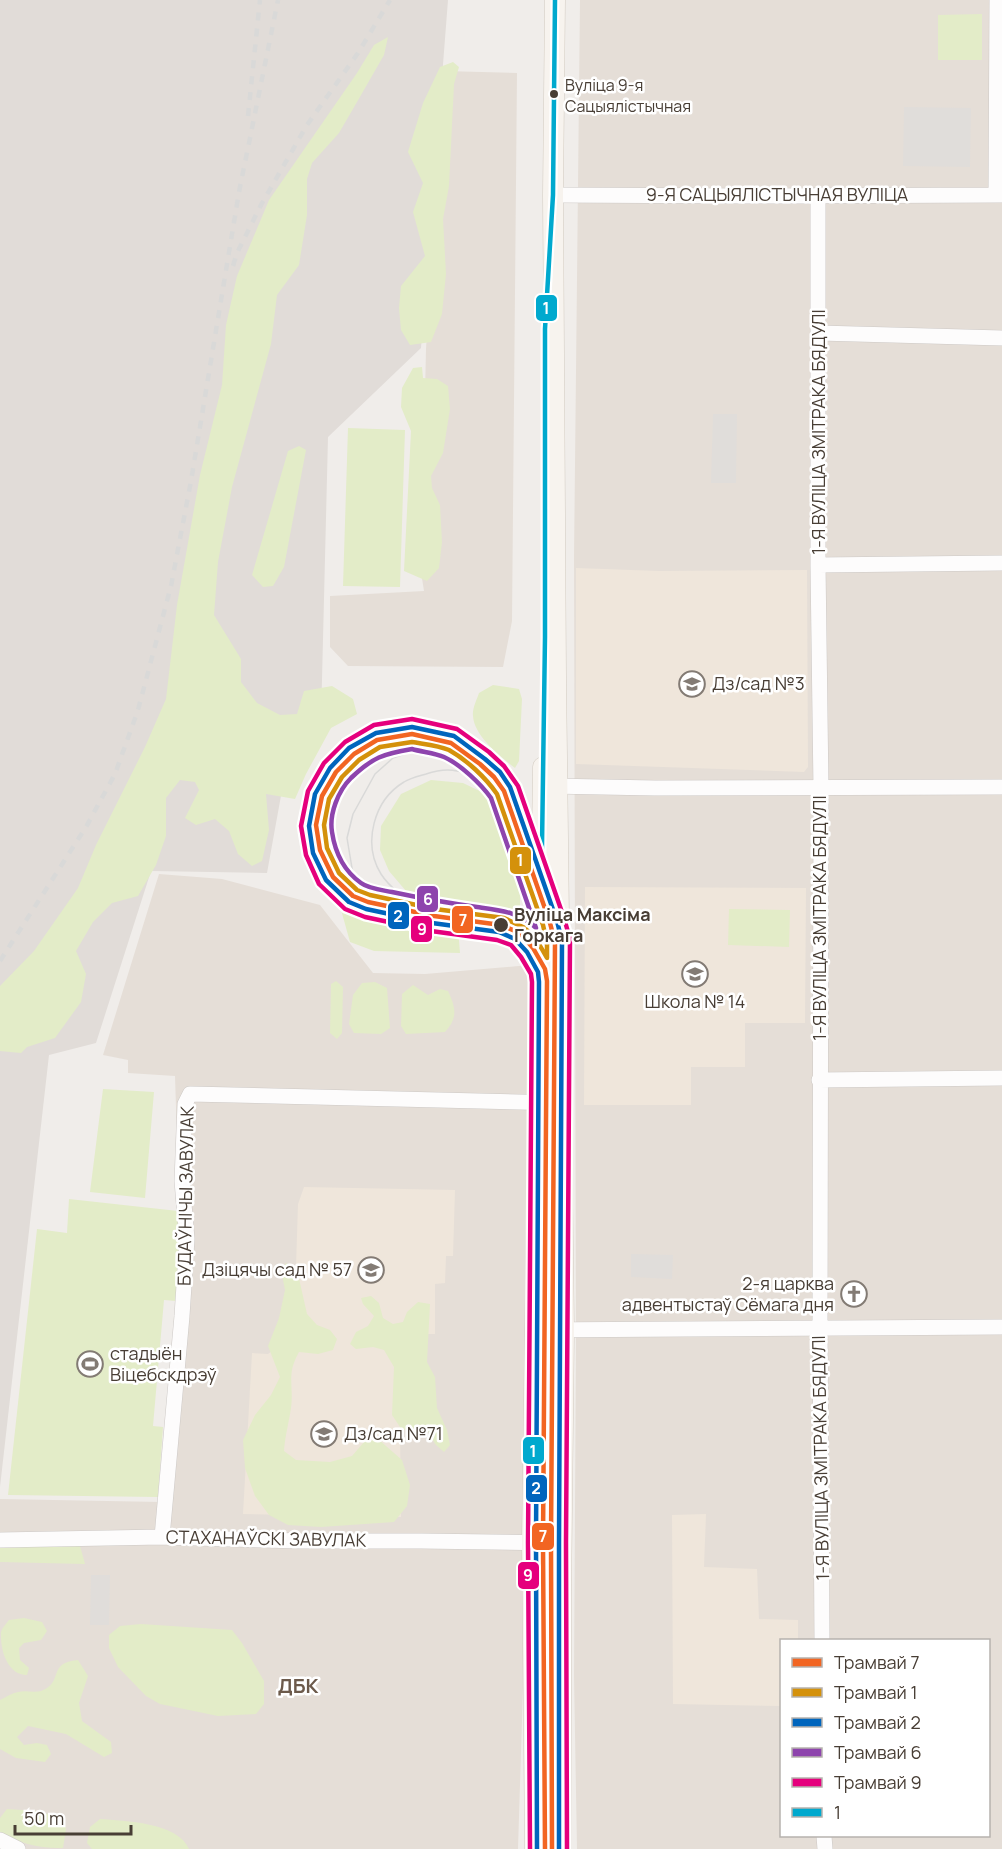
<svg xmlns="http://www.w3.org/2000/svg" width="1002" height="1849" viewBox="0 0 1002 1849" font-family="Manrope,sans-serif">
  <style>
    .residential { fill: #e5ded7; fill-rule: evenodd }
    .industrial { fill: #e1dcd8 }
    .education { fill: #efe6db }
    .green { fill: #e3ecc8 }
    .parking { fill: #e0ddda }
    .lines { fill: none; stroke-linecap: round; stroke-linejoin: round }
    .street-casing { stroke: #cdc9c6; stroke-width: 16 }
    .secondary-casing { stroke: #d2cbc1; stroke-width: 21 }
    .street { stroke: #fdfcfc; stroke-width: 15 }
    .secondary { stroke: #f7f3ee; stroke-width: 20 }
    .tram { stroke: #d9d9d8; stroke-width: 1.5 }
    .rail { stroke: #d9d9d8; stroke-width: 4.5; stroke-dasharray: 8 8; stroke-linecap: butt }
    .bus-1-casing { stroke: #fff; stroke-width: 9 }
    .bus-1 { stroke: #00a9ce; stroke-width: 4.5 }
    .tram-1-casing { stroke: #fff; stroke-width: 9 }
    .tram-2-casing { stroke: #fff; stroke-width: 9 }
    .tram-3-casing { stroke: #fff; stroke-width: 9 }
    .tram-4-casing { stroke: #fff; stroke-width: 9 }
    .tram-5-casing { stroke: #fff; stroke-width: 9 }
    .tram-1 { stroke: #f26522; stroke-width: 4.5 }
    .tram-2 { stroke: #d4910b; stroke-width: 4.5 }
    .tram-3 { stroke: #0065bd; stroke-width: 4.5 }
    .tram-4 { stroke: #8e44ad; stroke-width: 4.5 }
    .tram-5 { stroke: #e5007d; stroke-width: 4.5 }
    .bus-dot { fill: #483e35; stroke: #fff; stroke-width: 2 }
    .labels { text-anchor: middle; stroke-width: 5; stroke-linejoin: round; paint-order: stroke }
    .bus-label { font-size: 16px; fill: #483e35; stroke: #fff; text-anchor: start }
    .street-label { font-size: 18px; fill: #483e35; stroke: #fff }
    .poi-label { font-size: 18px; fill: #483e35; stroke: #fff; text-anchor: start }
    .stop-label { font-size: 18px; font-weight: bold; fill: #483e35; stroke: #fff; text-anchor: start }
    .neighbourhood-label { font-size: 20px; font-weight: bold; fill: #6c5a4b; stroke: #fff }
    .line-badge { stroke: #fff; stroke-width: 2 }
    .badge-label { font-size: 16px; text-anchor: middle; font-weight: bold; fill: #fff }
  </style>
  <rect width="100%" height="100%" fill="#f0edea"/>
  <path class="residential" d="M580,0h422v1849h-425l-3,-173 2,-332 -2,-786zM782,1640h206v196h-206z
    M444,71l73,2 -5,548 -9,46 -155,-1 -18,-19v-51l94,-5 -3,-19 5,-223z
    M159,874l63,5 98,26 53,68 52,1 105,-9 1,107 -7,584 -6,193h-492v-2l-26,-18v-330l161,3 22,-263 -4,-37 -4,-126 -47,-3v-13l-25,-5z"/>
  <path class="industrial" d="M0,0h448l-27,348 -93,89 -7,283 -31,26 -23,127 -116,-2 -55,172 -47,12 -49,432z"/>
  <path class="education" d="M576,568l83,3 148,-1 1,197 -4,5 -228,-8z
    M585,887l221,1 -1,135h-60v44h-54v38h-107z
    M304,1187l151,3 -2,66h-7l-1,27 -10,1v50h-36l2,183 -158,-3 9,-161 16,1 35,-27 -8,-29 3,-94z
    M706,1514l-2,53 53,2 2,50 39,1v20h-16l-1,66 -108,-2 -1,-189z"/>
  <path class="green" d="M982,14v46h-44v-45z
    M388,37l-4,18 -27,47 -18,31 -27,30 -5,16v36l-8,50 -22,30 -6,49 -39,143 -14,75 -4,53 27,44v23l16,21 23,12 17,-1 7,-23 28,-5 21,13 4,15 -26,14 -25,46 -11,25 -29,-5 3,36 -7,31 -10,5 -14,-12 -9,-23 -14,-12 -19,6 -11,-7 14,-28 -4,-8 -15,-2 -14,18v38l-10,29 -18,31 -26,7 -19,19 -17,29 10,23 -5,28 -26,36 -28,9 -6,6 -21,-2v-65l34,-35 44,-63 18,-43 49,-98 21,-48 11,-94 23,-130 22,-90 4,-60 11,-49 32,-76 88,-127 17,-28z
    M453,62l6,5 -5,17 -5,102 -6,33 3,55 -4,40 -11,28 -21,3 -9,-15 -2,-22 2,-22 24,-30 -12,-44 10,-29 -15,-31 15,-49 17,-36z
    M422,367l1,11 14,1 11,7 2,23 -7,44 -12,23 1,12 8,17 2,37 -3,26 -12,13 -23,-10 7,-140 -10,-24 1,-19 11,-20z
    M348,428l57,2 -5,157 -57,-1z
    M299,446l7,4 -22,117 -11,19 -10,1 -11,-12 36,-124z
    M493,685l26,4 3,10 -3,62 -4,7c-14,-11 -41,-32 -42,-52 -1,-7 4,-17 6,-23z
    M431,780l32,3 27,13 13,14 17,46v60l-84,-9 -30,-16 -17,-20 -9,-21 1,-24 20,-32z
    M338,899l59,22 61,7 2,25 -86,-2 -24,-9z
    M729,909l61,1 -1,37 -61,-2z
    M336,981l7,6 -1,46 -5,6 -7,-6 1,-49z
    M375,982l12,6 3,40 -9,6 -27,-1 -5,-9 4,-29 9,-12z
    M413,985l15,10 12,-6 8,2c8,17 10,27 -3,41l-39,2 -5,-8 1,-32z
    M103,1089l51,3 -9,106 -55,-6z
    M69,1199l109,12 1,41 -3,49 -12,-1 -11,126 10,1 -5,70 -150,-2 29,-266 30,4z
    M286,1263l12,11 9,40 10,11 13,5 7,9 -4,11 -15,4 -19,-2c-13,23 -5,32 -8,56 -2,14 -6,28 -7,43l12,9 34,2 22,-6 12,-14 14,-3 24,21 8,25 -3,21 -13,16 -73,5 -33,-2 -19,-10 -14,-19 -10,-28 -2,-28 12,-25 16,-20 9,-18 -12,-31 11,-28 6,-28 -4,-20z
    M371,1296l8,7 4,15 10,6 10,-2 4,-10 11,-10 12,2 -3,58 8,15 2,31 10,22 3,15 -6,7 -9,-8 -9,-17 -24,3 -10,-15 2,-48 -10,-17 -11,-3 -17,2 -6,-5 6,-12 12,-6 6,-10 -11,-12 -2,-6z
    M60,1545l20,1 5,18 -85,-2v-14z
    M24,1618l18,4 5,9 -6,9 -17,3 -5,5 1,12 9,8 -2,7c-19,0 -27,-24 -26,-43 1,-4 5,-8 8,-12z
    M141,1624l91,6 10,13 22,38v23l-8,10 -38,2 -58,-12 -14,-8 -28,-29 -9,-19v-13l11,-9z
    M78,1660l10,16 -9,27 3,18 29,21 1,11 -8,4 -38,-23 -38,-8 -11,11 7,8 13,-2 10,2 4,9 -6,8 -29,-4 -16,-9v-49c6,-3 12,-7 18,-8 7,-2 16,1 23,-1 24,-9 5,-28 37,-31z
    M7,1809l31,2 25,8 3,10 -3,19c-22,1 -45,-5 -63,-16v-14z
    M100,1819c24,2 78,3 89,30h-97l-5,-6 3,-16z"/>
  <path class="parking" d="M904,107l67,1 -1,59 -67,-1z
    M713,414h24l-1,69h-25z
    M631,1254l42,1 -1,24 -41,-2z
    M91,1575h19l-1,50h-19z"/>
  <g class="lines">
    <g class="street-casing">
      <path id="street" d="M553,195l193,1 256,-1
        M818,195v370l3,224 -1,539 2,312
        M996,195l1,-195
        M819,333l183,5
        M818,565l184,-2
        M549,786l106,2 347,-1
        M819,1080l183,-2
        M535,1330l467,-3
        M162,1537l20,-221 5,-77 -5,-58 3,-77 5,-10 372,9
        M0,1540l162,-3 138,4h121l140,2
        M824,1836l1,13
        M0,1840l18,9"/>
    </g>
    <g class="secondary-casing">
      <path id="secondary" d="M555,0l-2,195 3,480 8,655 -3,271v248
        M535,1849l-3,-307 11,-775"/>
    </g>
    <use href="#street" class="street"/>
    <use href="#secondary" class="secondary"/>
    <path class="tram" d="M353,896l-23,-9 -14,-12 -12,-29 -3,-30 9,-36 15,-21 23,-21 34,-15 23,-2 21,7 25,15
      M392,907l-26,-16 -13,-17 -6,-36 6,-24 22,-40 18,-16 21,-7 18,-1 22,5 26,9
      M434,916c-18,-12 -41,-23 -53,-42 -19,-31 -7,-74 23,-92 6,-4 15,-6 22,-8 9,-3 22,-5 31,-3 17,3 32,12 47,20"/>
    <path class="rail" d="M248,116l12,-116
      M233,266l4,-13 24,-48 46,-80 51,-72 32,-53
      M0,961l86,-134 29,-53 23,-64 33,-124 20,-105 48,-289 39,-192"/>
    <g class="bus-1-casing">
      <path id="bus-1" d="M535,1849l-3,-307 13,-905v-308l8,-134 2,-195"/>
    </g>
    <use href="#bus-1" class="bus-1"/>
    <g class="tram-1-casing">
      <path id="tram-1" d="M545,1849l-2,-306 4,-562 -2,-12 -12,-21 -13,-15 -19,-8 -67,-9 -66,-14 -15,-6 -20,-19 -13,-27 -4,-25 6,-29 14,-24 18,-18 23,-14 35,-6 39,9 29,21 14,13 10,14 46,132 5,19 -4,601 1,306"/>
    </g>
    <g class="tram-2-casing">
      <path id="tram-2" d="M412,742c11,2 26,3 37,8 18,10 37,28 48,44l46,131 4,18v15l-8,-14 -14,-16 -21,-10 -69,-9 -65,-14 -13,-5 -18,-17 -12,-25 -3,-23 5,-26 13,-22 17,-17 21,-13z"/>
    </g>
    <g class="tram-3-casing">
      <path id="tram-3" d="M537,1849l-1,-306 3,-561 -1,-10 -11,-20 -12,-13 -16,-7 -67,-9 -66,-14 -17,-7 -23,-22 -13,-27 -4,-27 6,-32 15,-26 19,-20 27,-15 36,-6 42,9 31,23 15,13 10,15 47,134 5,20 -3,602v306"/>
    </g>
    <g class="tram-4-casing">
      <path id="tram-4" d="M412,749c10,3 23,4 32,8 16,7 37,27 47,41l45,130c-15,-16 -38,-18 -59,-21 -29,-4 -57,-9 -85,-15 -10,-2 -23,-3 -31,-9 -17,-12 -26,-31 -29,-51 -3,-18 6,-41 19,-54 22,-21 32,-24 61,-29z"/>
    </g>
    <g class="tram-5-casing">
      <path id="tram-5" d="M530,1849l-2,-306 4,-561 -1,-8 -10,-17 -10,-12 -14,-5 -66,-9 -66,-14 -20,-8 -26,-25 -13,-29 -5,-29 7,-35 16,-28 21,-21 29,-17 38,-6 45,10 32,23 15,14 14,20 46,132 6,21 -4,604 1,306"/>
    </g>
    <use href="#tram-1" class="tram-1"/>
    <use href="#tram-2" class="tram-2"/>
    <use href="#tram-3" class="tram-3"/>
    <use href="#tram-4" class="tram-4"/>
    <use href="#tram-5" class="tram-5"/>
  </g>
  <defs>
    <g id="school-ring" transform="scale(1.35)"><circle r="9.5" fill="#fff" stroke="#837b74" stroke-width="1.5"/><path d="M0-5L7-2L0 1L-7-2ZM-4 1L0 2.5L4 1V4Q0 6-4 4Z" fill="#837b74"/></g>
    <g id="church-ring" transform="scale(1.35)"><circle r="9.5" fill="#fff" stroke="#837b74" stroke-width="1.5"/><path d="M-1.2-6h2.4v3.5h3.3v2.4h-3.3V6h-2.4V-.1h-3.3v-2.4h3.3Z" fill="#837b74"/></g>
    <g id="stadium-ring" transform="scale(1.35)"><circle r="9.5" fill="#fff" stroke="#837b74" stroke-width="1.5"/><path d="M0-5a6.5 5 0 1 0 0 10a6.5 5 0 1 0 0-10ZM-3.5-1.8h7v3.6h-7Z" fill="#837b74"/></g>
  </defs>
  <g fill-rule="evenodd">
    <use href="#school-ring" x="692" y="684"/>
    <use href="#school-ring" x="695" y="974"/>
    <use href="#school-ring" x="371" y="1270"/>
    <use href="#church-ring" x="854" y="1294"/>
    <use href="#stadium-ring" x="90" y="1364"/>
    <use href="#school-ring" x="324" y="1434"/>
  </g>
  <g class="bus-dot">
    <circle cx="554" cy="94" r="5"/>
    <circle cx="501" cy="925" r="8"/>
  </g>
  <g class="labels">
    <g class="bus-label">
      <text x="565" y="91">Вуліца 9-я<tspan x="565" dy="21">Сацыялістычная</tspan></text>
    </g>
    <g class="street-label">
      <text x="777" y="201">9-Я САЦЫЯЛІСТЫЧНАЯ ВУЛІЦА</text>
      <text transform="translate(819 432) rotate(-90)" y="6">1-Я ВУЛІЦА ЗМІТРАКА БЯДУЛІ</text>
      <text transform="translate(820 918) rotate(-90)" y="6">1-Я ВУЛІЦА ЗМІТРАКА БЯДУЛІ</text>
      <text transform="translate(186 1196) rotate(-89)" y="6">БУДАЎНІЧЫ ЗАВУЛАК</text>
      <text transform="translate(821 1458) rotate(-91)" y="6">1-Я ВУЛІЦА ЗМІТРАКА БЯДУЛІ</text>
      <text transform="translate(266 1539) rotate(1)" y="6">СТАХАНАЎСКІ ЗАВУЛАК</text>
    </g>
    <g class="poi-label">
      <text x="712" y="690">Дз/сад №3</text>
      <text x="695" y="1008" text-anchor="middle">Школа № 14</text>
      <text x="352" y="1276" text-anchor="end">Дзіцячы сад № 57</text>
      <text x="834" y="1290" text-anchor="end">2-я царква<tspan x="834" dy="21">адвентыстаў Сёмага дня</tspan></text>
      <text x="110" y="1360">стадыён<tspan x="110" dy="21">Віцебскдрэў</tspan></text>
      <text x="344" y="1440">Дз/сад №71</text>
    </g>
    <g class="stop-label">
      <text x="514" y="921">Вуліца Максіма<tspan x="514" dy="21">Горкага</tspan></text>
    </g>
    <g class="neighbourhood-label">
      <text x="298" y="1693">ДБК</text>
    </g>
  </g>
  <g class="line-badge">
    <rect x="535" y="294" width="23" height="28" rx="6" fill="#00a9ce"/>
    <rect x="509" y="846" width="23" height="29" rx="6" fill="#d4910b"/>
    <rect x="416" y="885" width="23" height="28" rx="6" fill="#8e44ad"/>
    <rect x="387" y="901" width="23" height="29" rx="6" fill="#0065bd"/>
    <rect x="451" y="905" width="23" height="29" rx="6" fill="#f26522"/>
    <rect x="410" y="915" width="23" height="28" rx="6" fill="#e5007d"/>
    <rect x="522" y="1436" width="23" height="29" rx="6" fill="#00a9ce"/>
    <rect x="525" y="1474" width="23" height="29" rx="6" fill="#0065bd"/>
    <rect x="531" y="1522" width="24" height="29" rx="6" fill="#f26522"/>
    <rect x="517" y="1561" width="23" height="29" rx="6" fill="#e5007d"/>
  </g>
  <g class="badge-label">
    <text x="546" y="314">1</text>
    <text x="520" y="866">1</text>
    <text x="428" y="905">6</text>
    <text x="398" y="922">2</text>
    <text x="463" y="926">7</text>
    <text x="422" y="935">9</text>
    <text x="533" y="1457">1</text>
    <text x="536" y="1494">2</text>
    <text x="543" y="1542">7</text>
    <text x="528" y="1581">9</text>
  </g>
  <rect x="780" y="1639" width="210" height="198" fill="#ffffff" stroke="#b6b2ae" stroke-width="1.5"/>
  <rect x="792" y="1658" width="30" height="9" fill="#f26522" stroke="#b6b2ae" stroke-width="1.5"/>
  <text x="834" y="1669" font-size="18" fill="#483e35">Трамвай 7</text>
  <rect x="792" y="1688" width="30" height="9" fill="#d4910b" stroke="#b6b2ae" stroke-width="1.5"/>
  <text x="834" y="1699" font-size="18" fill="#483e35">Трамвай 1</text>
  <rect x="792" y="1718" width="30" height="9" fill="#0065bd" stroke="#b6b2ae" stroke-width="1.5"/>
  <text x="834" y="1729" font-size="18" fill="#483e35">Трамвай 2</text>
  <rect x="792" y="1748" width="30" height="9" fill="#8e44ad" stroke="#b6b2ae" stroke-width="1.5"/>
  <text x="834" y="1759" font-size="18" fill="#483e35">Трамвай 6</text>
  <rect x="792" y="1778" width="30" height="9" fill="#e5007d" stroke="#b6b2ae" stroke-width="1.5"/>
  <text x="834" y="1789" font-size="18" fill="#483e35">Трамвай 9</text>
  <rect x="792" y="1808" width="30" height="9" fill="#00a9ce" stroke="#b6b2ae" stroke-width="1.5"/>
  <text x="834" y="1819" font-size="18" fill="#483e35">1</text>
  <path d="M15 1825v9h116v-9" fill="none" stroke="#483e35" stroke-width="3"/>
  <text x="24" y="1825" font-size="18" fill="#483e35" stroke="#ffffff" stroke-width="4.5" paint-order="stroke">50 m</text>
</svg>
